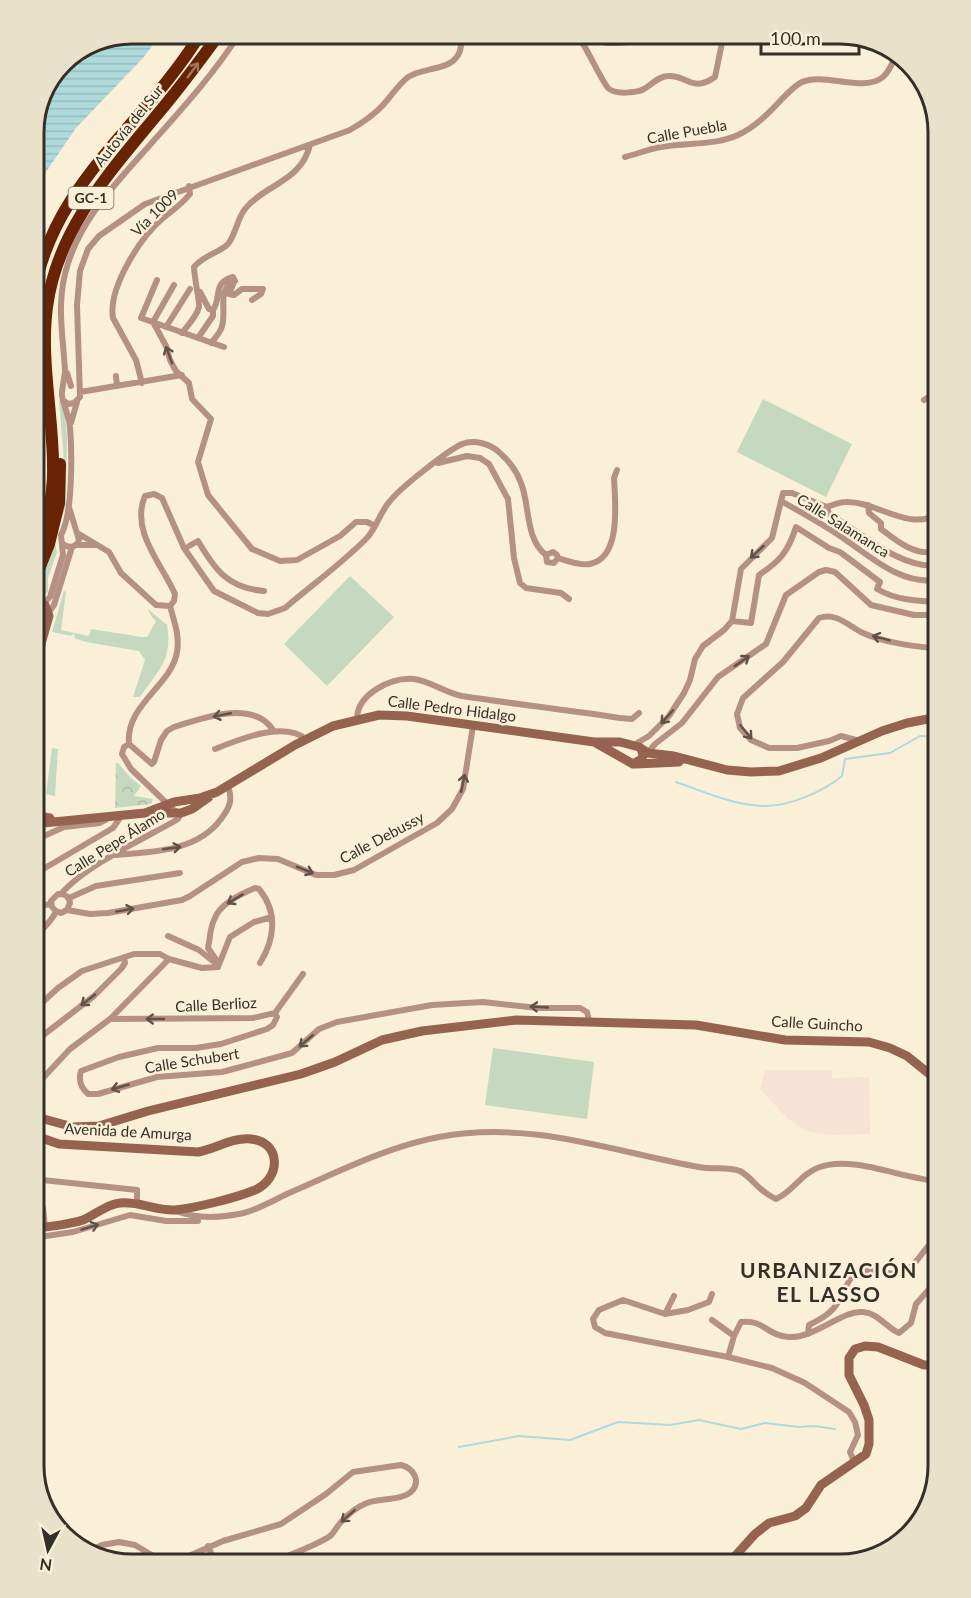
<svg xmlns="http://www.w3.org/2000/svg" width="971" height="1598" viewBox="0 0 971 1598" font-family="Lato,sans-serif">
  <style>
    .education { fill: #f7e3d4 }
    .park { fill: url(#park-crowns) }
    .garden { fill: #c4d9bf }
    .water { fill: url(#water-rules) }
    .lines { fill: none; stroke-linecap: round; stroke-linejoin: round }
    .stream { stroke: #aedadc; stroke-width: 2 }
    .street { stroke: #b59184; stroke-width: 6 }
    .secondary { stroke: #956350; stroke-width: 9 }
    .highway { stroke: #672303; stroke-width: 12 }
    .oneway { stroke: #a27558 }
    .oneway2 { stroke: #615248 }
    .labels { text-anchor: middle; stroke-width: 5; stroke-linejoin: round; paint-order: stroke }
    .shield { fill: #faf0d8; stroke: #6f6a5c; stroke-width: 1.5 }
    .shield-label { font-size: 14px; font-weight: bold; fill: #343027 }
    .street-label { font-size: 15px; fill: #343027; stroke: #faf0d8 }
    .district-label { font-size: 21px; font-weight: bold; letter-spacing: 1.5px; fill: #343027; stroke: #faf0d8 }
    .rim { fill: none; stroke: #343027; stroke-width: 3 }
  </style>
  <defs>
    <pattern id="park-crowns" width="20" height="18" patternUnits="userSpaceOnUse" patternTransform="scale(1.5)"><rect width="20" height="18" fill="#c4d9bf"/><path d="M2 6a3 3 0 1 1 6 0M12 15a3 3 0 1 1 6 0" fill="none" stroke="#a9bba4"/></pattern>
    <pattern id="water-rules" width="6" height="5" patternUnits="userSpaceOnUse" patternTransform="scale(1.5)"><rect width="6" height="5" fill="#aedadc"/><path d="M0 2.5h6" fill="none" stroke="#96bbbd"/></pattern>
  </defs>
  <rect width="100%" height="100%" fill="#faf0d8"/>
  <path class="education" d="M765,1070h67v8l37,-1 1,57 -41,1 -23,-4 -19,-13 -27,-29z"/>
  <path class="park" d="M116,763h2l12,14 11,9 -7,10 19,3 -2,5 -36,4z"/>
  <path class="garden" d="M763,399l89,45 -26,53 -89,-45z
    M59,400l5,6 3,30 -1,70 -12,33 3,13 -9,26v14l-7,4 -5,-2 -2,-5 30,-127z
    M350,576l44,41 -67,69 -43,-42z
    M64,591l2,1 -5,38 28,6 2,-7 51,8h5l9,-16 -5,-5 -3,-7 19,16c6,35 -9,46 -27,72h-7l12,-37 -6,-9 -53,-9 -12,-4 1,-3 -2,-1 -2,2 -19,-4z
    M52,748l6,1 -3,47 -9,-2z
    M493,1048l101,14 -7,57 -102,-14z"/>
  <path class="water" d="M132,33h30l-19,25 -67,70 -43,63v-65l29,-64z"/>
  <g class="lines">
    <path class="stream" d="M676,782c29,10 59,24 90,24 24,0 58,-15 76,-30l3,-17 45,-6 30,-17 18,1
      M459,1447l60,-11 51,4 48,-18 52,3 29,-5 42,9 24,-6 34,4 15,-1 21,3"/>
    <path class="street" d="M675,33l-6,3c-19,3 -41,8 -61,7 -9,0 -17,-9 -27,-6l2,7c6,9 20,39 25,44 7,7 28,5 36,1 7,-4 15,-13 24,-13 20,-1 24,17 47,1l9,-44
      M625,157c12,-3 24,-8 36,-10 26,-5 53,-1 77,-12 17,-8 30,-21 43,-35 6,-6 13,-14 21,-18 22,-10 62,11 81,-5 7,-6 10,-16 14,-24
      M157,280l-16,38 83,29
      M234,282l-5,12 5,1 8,-6h21l-2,5 -9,6
      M174,285l-21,37 13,24 4,14 6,11 13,12 3,16 19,20 -13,43 10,33 44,54 28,12 17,-1 43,-24 16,-14h11l8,4
      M200,292l9,17 4,1
      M166,327l24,-38
      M182,333c6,-8 15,-17 17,-26 1,-3 -5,-31 -5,-40 10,-12 27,-15 34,-23 8,-10 9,-25 17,-35 20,-25 56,-27 65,-64
      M198,338l15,-22v-6c9,-13 -1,-27 20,-33l2,4
      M211,343c4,-5 10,-11 11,-17 5,-16 -6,-37 13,-45
      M67,373l4,13
      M116,376l1,10
      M142,383l-6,-23 -23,-42c-5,-30 27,-80 49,-99 10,-8 20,-15 28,-25l-1,-8
      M80,392l102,-17
      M924,400l14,-9
      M64,401l4,3 6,-1 6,-6 -3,-92 3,-34 8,-22 11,-13 46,-32 205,-74c12,-7 24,-15 33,-25 9,-10 15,-20 25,-28 14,-9 37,-7 47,-18 7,-7 7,-17 5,-26
      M71,423l6,-21
      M438,463l29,-7 13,2 9,6 19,35 6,59 6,25 6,5 35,5 8,6
      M781,501c18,10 36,20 53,31 32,20 64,54 104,48
      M868,505l1,8 12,10v6c17,13 35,28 57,22
      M827,507l2,7c30,17 74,57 109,51
      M79,534l30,18 12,21 35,32 14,1 4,-5 1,-7c-13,-30 -45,-63 -30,-98l9,-2 8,4 22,50 30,43 44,22 10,1 17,-6c27,-23 56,-44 81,-69 10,-10 14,-27 24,-38 10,-13 57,-50 72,-57 12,-5 29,0 38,9 9,8 17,19 21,30 9,22 4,56 25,72l1,7 7,1 4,-5
      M62,543c6,6 14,5 17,-3l-10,-33
      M76,545h21
      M189,546l9,-5c17,29 30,47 66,50
      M546,555l7,-3 4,3 1,3c9,3 22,8 32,6 32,-6 25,-63 24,-86l3,-8
      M40,601h6l4,-4 13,-42 -2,-20c12,-21 11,-83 9,-108 -1,-11 -6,-20 -8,-31 -1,-5 3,-18 3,-26 -2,-33 -8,-63 0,-96 12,-51 50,-90 84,-128 32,-36 65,-72 91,-113
      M49,612l5,-7 18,-58
      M732,621l19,2 8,-48c21,-14 29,-23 37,-48l33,21 11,4 40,30 -3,7c19,11 39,12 61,13
      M357,719c0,-25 34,-42 57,-40 16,2 32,14 48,17 52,8 105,14 158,22l12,1 7,-6
      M860,741l-19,-5 -12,5 -32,7h-28l-18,-8 -11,-12 -3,-14 6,-16 40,-36 36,-44c18,-6 29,8 44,15 22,10 51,13 75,16
      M129,744c-4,-39 43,-59 48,-92 3,-16 -3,-31 -7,-46
      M632,746l17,-10 20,-20 15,-23 6,-13 5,-21 8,-13 21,-16 8,-9 9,-52 31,-31 11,-45h9l35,14c6,-2 12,-5 19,-5 30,-1 63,30 92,12
      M215,749c25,-10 68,-28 91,-10
      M646,755l9,-11 27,-21 36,-46 48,-33 20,-49 33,-23 7,-2 9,2 36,33 43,10h24
      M177,813l-46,-44 -9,-15 2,-7 5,-3 23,20 2,-2 7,-22 6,-9 7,-4c28,-9 79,-28 99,3
      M33,841l31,-14 36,-4 9,-5
      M114,855c37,-3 83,-3 107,-36 9,-12 12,-19 7,-33
      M33,875l80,-47 9,-13
      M61,894c24,-28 80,-54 112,-72l5,-3 3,-6
      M69,898l27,-12 84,-13
      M33,907l18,-3
      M56,911l5,2 6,-3 23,4 18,-1 74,-13 8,-4 52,-34 17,-4 19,1 38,16h18l20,-5 83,-47 15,-14 11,-20 10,-63
      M56,911l-4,-4 -1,-6 7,-7c7,0 11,2 12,9l-3,7
      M168,936l31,14 15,12
      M33,941c6,-11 19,-18 23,-30
      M218,967l-1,-6 -9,-13c2,-9 2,-20 6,-28 5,-16 27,-26 41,-32l4,1c19,23 16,50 1,74
      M218,967l12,-30 24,-15 18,-5
      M303,974l-28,39 2,4 -4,8 -6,4 -46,15 -25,4h-38l-39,9 -38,14c-3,10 0,17 7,23h10l59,-17 65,-5 70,-19 27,-24 18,-7 95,-17 51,-3 55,6h42l7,4 2,9
      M33,1011l25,-23 24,-17 52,-17h26l9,5 33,9 16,-1
      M110,1019l143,-1 22,-5
      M33,1043l61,-47 27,-27 4,-6 -1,-5
      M33,1113l10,-35 27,-29 40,-30 59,-60
      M33,1179l104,11v13
      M33,1209l10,-1 2,19
      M176,1211c21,8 42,7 63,3 17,-3 35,-14 50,-21 49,-21 97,-46 150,-56 92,-17 171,14 260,30 13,3 29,-1 41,4 13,7 19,21 36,28 17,-7 25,-26 44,-32 32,-12 83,12 118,14
      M33,1238l40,-6 57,-17 36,6h32
      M712,1294l-3,8 -21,8 -23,4 -42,-14 -24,10 -6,9 2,8 10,6 123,24 44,11 33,15 44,29 6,10 3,13 -8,17 4,9
      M665,1314l9,-18
      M712,1320l22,16
      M808,1334l1,-9c12,-6 23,-12 29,-23 6,-9 9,-21 17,-29 10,-9 33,6 50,-2 14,-7 19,-26 33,-33
      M728,1357l6,-21 7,-14c22,-3 27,14 47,15 26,2 54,-27 75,-25 15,1 24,16 36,21l12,-10 5,-19 15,-17
      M208,1546l8,19
      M88,1552l14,-7 17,-3 16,3 25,15 7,1 15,-2 41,-18 58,-17 45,-30 27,-22 48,-7c12,3 21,16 10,27 -11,9 -32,6 -44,11 -10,4 -19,11 -26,19 -4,4 -7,11 -11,14 -14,10 -47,21 -63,29"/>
    <path class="secondary" d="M33,633l6,8v6
      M33,672l16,-56 -4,-11 -12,-4
      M596,743l37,21 9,-5 1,-5 -2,-5
      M636,764l43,-2
      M145,813l29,-11 26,-4 17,-6 78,-47 38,-19 46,-11 28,1 187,26h26l19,5 9,6 26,3 53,14 24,2 28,-1 42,-13 61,-27 25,-8 31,-6
      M33,815l17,3
      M33,824l112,-11h36l11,-4 17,-12
      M33,1116l40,11 26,-1 49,-15 153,-37 34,-12 47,-22 40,-9 94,-11 180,5 89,15 84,2 21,6 17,8 31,25
      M33,1229c16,-3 35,-4 50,-9 12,-5 24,-16 37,-17 19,-2 36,8 55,7 20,-2 61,-12 80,-20 26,-11 27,-48 -4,-51 -18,-2 -36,10 -53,13l-139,-8 -26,-9
      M727,1565l28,-31 14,-11 26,-7 11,-8 15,-23 45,-31 3,-10v-24l-5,-15 -15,-30v-17l6,-9 10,-3 13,1 46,18h14"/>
    <path class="highway" d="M33,298c19,-117 111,-171 168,-265
      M33,507c10,-38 3,-78 0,-117
      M33,559c12,-29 21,-62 20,-93 0,-52 -13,-107 -6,-159 10,-77 62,-134 109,-191 23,-27 43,-54 64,-83
      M33,584l16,-40 10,-41 1,-39
      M33,598l2,3"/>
  </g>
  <defs><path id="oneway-shaft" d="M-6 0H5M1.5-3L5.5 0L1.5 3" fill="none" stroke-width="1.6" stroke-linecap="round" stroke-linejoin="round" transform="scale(1.5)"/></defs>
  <use class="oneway" href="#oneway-shaft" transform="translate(193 70) rotate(-54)"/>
  <g class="oneway2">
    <use href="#oneway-shaft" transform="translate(169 355) rotate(-110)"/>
    <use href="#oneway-shaft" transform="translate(757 552) rotate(137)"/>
    <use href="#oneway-shaft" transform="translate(881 638) rotate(-165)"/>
    <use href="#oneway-shaft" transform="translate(742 661) rotate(-35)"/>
    <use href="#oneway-shaft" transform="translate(222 715) rotate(169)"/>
    <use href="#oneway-shaft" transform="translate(667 717) rotate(131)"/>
    <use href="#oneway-shaft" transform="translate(746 732) rotate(50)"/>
    <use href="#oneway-shaft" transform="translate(463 783) rotate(-78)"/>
    <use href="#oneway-shaft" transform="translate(172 848) rotate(-8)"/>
    <use href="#oneway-shaft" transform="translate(305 870) rotate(22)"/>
    <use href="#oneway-shaft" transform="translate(235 899) rotate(149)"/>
    <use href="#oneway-shaft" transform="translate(125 910) rotate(-10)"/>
    <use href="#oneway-shaft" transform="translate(88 1000) rotate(142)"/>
    <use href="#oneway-shaft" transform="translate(539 1007) rotate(-177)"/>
    <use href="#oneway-shaft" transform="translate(155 1019) rotate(-180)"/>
    <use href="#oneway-shaft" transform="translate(306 1041) rotate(139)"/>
    <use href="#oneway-shaft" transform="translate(120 1087) rotate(164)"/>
    <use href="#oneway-shaft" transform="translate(90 1227) rotate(-17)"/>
    <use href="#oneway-shaft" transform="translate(348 1516) rotate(139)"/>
  </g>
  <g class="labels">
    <rect class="shield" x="68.5" y="187" width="45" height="22" rx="4.5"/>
    <g class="shield-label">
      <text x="91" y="203">GC-1</text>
    </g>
    <g class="street-label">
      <text transform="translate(129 126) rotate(-51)" y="5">Autovía del Sur</text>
      <text transform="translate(687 132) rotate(-10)" y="5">Calle Puebla</text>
      <text transform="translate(155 213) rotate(-45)" y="5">Vía 1009</text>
      <text transform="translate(843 526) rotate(32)" y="5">Calle Salamanca</text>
      <text transform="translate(452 709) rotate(7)" y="5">Calle Pedro Hidalgo</text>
      <text transform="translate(382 838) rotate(-28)" y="5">Calle Debussy</text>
      <text transform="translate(115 843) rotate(-32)" y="5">Calle Pepe Álamo</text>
      <text transform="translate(216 1005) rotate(-3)" y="5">Calle Berlioz</text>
      <text transform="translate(817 1024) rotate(3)" y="5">Calle Guincho</text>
      <text transform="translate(192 1061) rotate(-9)" y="5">Calle Schubert</text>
      <text transform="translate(128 1132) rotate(3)" y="5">Avenida de Amurga</text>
    </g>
    <g class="district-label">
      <text x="829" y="1278">URBANIZACIÓN<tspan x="829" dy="24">EL LASSO</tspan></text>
    </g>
  </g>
  <path d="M0 0H971V1598H0ZM132 44H840A88 88 0 0 1 928 132V1466A88 88 0 0 1 840 1554H132A88 88 0 0 1 44 1466V132A88 88 0 0 1 132 44Z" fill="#eae1ca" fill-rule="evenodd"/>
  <path class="rim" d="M132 44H840A88 88 0 0 1 928 132V1466A88 88 0 0 1 840 1554H132A88 88 0 0 1 44 1466V132A88 88 0 0 1 132 44Z"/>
  <g transform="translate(48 1550) rotate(188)" stroke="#faf0d8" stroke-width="4.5" paint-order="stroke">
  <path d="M0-4.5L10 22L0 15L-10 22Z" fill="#343027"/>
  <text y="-9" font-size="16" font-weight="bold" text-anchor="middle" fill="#343027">N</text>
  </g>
  <path d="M761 45v9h98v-9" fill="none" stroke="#343027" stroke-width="3"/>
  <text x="770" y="45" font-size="18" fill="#343027" stroke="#faf0d8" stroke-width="4.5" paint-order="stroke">100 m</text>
</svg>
